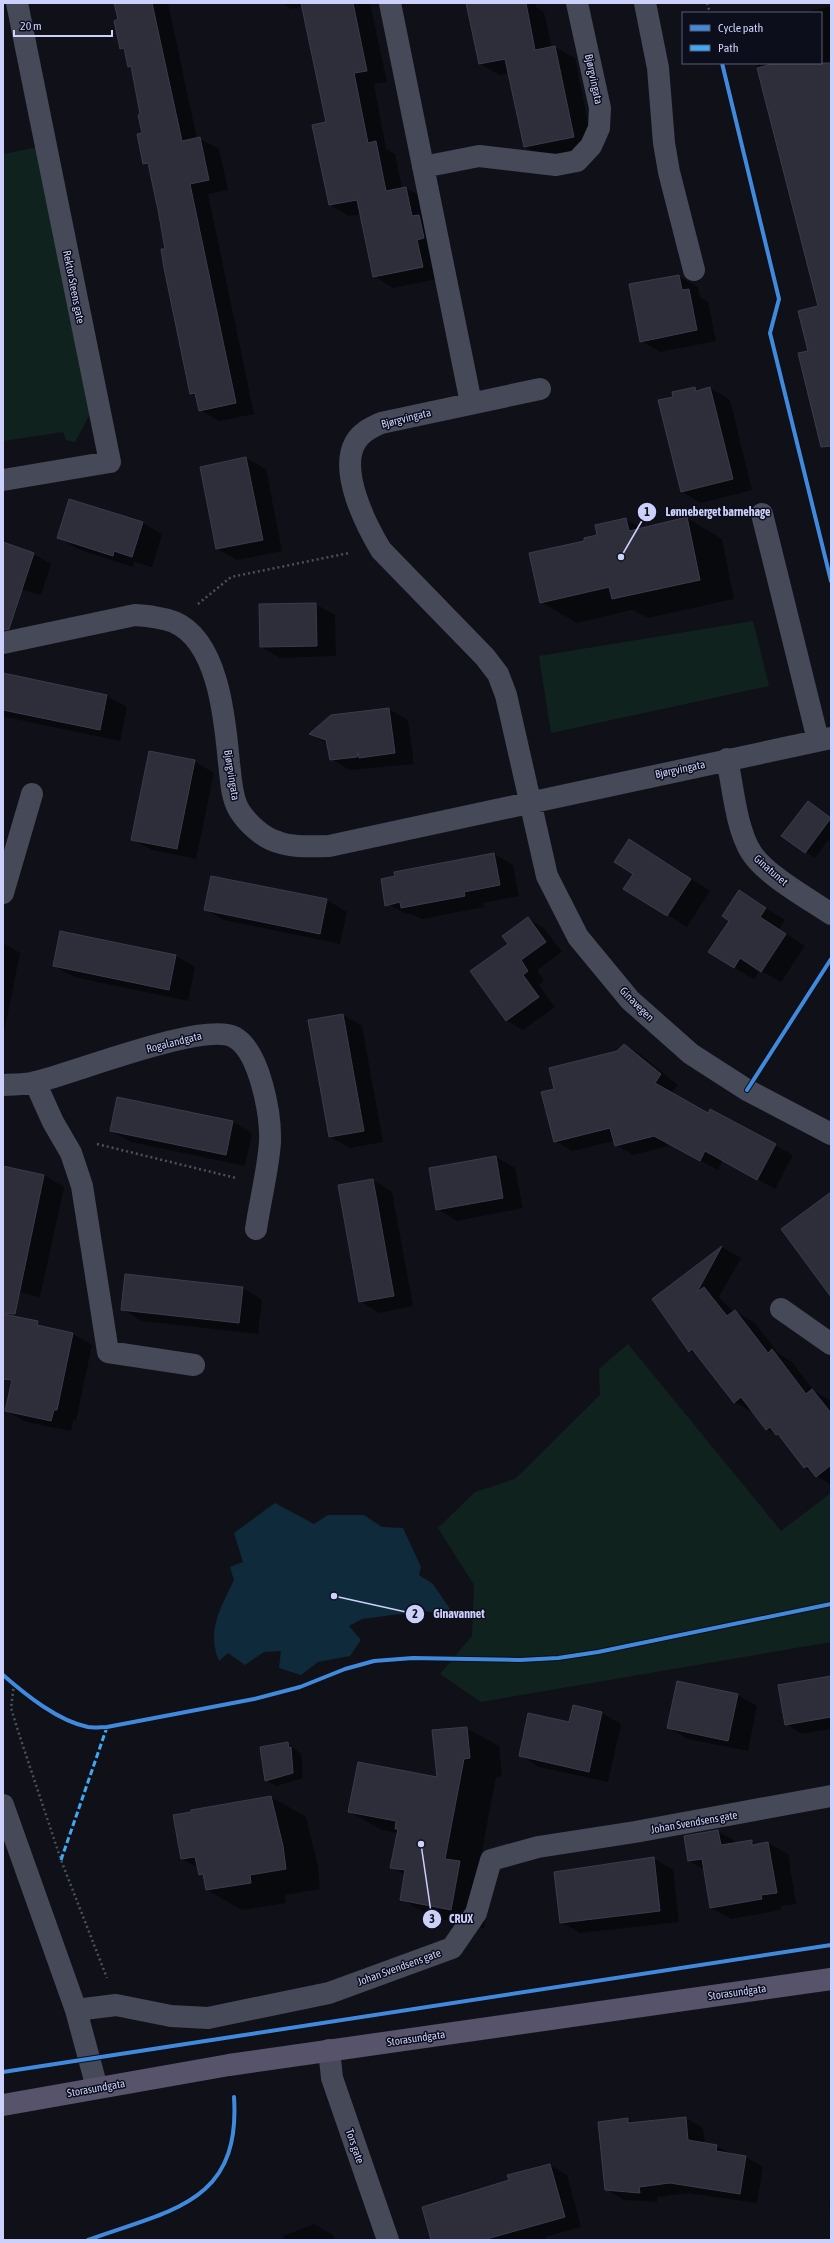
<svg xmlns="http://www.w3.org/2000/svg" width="834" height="2243" viewBox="0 0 834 2243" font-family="'Asap Condensed',sans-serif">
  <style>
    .green { fill: #10221e }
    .water { fill: #0f2a3a }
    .shadow { fill: #0007; fill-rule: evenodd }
    .building { fill: #2e2e3a; stroke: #3a3c4c }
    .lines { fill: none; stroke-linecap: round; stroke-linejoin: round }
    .path { stroke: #45555a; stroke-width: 2.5; stroke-dasharray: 2 3; stroke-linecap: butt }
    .minor { stroke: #454958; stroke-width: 22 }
    .major { stroke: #57536b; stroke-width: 22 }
    .quiet { stroke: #3fa9f5; stroke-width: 3; stroke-dasharray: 6 3; stroke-linecap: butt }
    .cycleway-casing { stroke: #0d0e1b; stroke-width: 6 }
    .cycleway { stroke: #408adc; stroke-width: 4 }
    .labels { text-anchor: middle; stroke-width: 3; stroke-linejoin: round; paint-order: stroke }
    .street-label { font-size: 11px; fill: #cbd1fb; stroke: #0d0e1b }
    .leader { fill: none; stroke: #cbd1fb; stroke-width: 1.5 }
    .callout-dot { fill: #cbd1fb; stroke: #0d0e1b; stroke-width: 1.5 }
    .mark-label { font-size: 12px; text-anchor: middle; font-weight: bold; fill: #111 }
    .callout-label { font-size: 12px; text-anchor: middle; font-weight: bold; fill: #cbd1fb; stroke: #0d0e1b; stroke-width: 3; stroke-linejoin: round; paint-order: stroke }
  </style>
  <rect width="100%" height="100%" fill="#101118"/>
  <path class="green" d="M39,147l52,265 -16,30 -9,-2 -3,-8 -60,9v-287z
    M753,621l16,65 -218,47 -12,-77z
    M628,1344l153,187 50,-38v149l-350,60 -41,-28 32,-38 2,-51 -36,-57 37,-36 40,-13 85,-84 -1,-26z"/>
  <path class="water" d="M275,1503l39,21 14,-9h36l18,12 21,1 18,39 -2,8 14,9 17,25 -8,4 -20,-2 -60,8 -13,7 12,14 -11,16 -32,6 -17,13 -22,-7 2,-17 -17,1 -19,13 -17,-12 -9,8c-13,-30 2,-54 15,-81l-4,-13 13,-5 -9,-29z"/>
  <path class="shadow" d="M115,3h53l29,136h3l19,10 9,41 -20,4 46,220 -35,7 -19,-11 -3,-13 -6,-4 -41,-226 -6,-4 -3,-48 -9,-47 -3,-2 -3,-15 -5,-2 -2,-29z
    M282,3h88l17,79 -13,2 12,65 9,5 7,35 4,-1 20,11 16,79 -49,10 -19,-12 -13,-62 -12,2 -19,-11 -3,-82 -24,-117 -11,3z
    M467,3h68l1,4 8,5 8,36 3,-1 20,11 18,90 -49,10 -19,-11 -16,-74 -9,2 -20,-11z
    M831,6v434l-22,-89 10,-44 -63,-244h65v-50h-19z
    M678,276l20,11 2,10 8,5 8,39 -56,11 -19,-11z
    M695,388l5,3 10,-3 20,12 22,90 -51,13 -19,-11 -8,-95z
    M246,458l20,11 16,82 -45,9 -20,-11 -16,-82z
    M70,500l73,23 19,11 -10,33 -18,-5 -1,5 -55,-18 -20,-11z
    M687,518l35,21 12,60 -86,19 -16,-8 -55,13 -36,-21 45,-61 40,-22 16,10zM614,585v2l-45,10v-2z
    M3,544l31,10 17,10 -10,31 -32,-9 -6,4z
    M315,604l20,11 1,41 -56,2 -19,-11z
    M3,674l104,22 20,11 -7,34 -115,-24 -2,-1z
    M389,709l19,11 6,44 -64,6 -19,-11 -3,-15 -17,-10z
    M194,761l20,12 -18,86 -44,-9 -20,-11z
    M808,802l23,15v25l-3,-2 -13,18 -33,-22z
    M649,852l61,39 -23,36 -62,-39z
    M494,854l19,11 6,31 -36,7 1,4 -62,12 -10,-5h-6l-20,-11z
    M211,877l116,23 20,12 -7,32 -116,-24 -19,-11z
    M739,891l46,29 -6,9 26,17 -24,36 -21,-12 -6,9 -20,-11 -4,-48z
    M528,919l16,9 18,24 -25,18 7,11 -5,4 16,22 -32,23 -17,-10 4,-75z
    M3,943l17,10 -17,84z
    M176,956l19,11 -7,34 -114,-24 -20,-11z
    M343,1015l19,11 21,116 -33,6 -20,-11z
    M624,1045l17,10 37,30 -7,8 37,21 3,-4 82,45 -18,34 -52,-29 -5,10 -46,-25 -39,10 -17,-10 -2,-4 -42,10 -17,-10 1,-51 61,-38z
    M233,1122l19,11 -7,33 -114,-24 -20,-11z
    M496,1157l19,11 8,40 -66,13 -20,-12z
    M3,1167l41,8 20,12 -24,110 -37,-8z
    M373,1180l19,12 21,114 -34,7 -19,-12z
    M722,1247l19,11 -22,39 15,16 1,-2 20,12 24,31 13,8 22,29 17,10v84l-26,-17 -23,-30 -15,-9 -13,-16 -20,-11 -35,-46 -10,-5 -36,-52z
    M243,1288l19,12 -4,34 -116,-13 -20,-12z
    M25,1324l48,10 19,11 -16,76 -3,-1 -2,11 -45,-9 -19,-11z
    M831,1677v52l-29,5 -16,-10z
    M678,1682l60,13 19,11 -9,45 -60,-12 -19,-11z
    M574,1706l28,7 19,11 -13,58 -69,-15 -19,-12 50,-32z
    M466,1728l33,18 3,30 -6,1 -18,95 14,9 -8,47 -50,-10 -33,-19 4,-24 -13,-8 6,-34 -16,-3 -32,-18 88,-34z
    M288,1743l13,11 2,24 -27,8 -10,-6z
    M271,1797l35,20 12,50 2,22 -35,6 1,8 -44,7 -35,-20 -3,-13 -4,-3 -1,-6 -17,-9z
    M718,1831l20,12 13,-2 7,4 10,-2 20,11 8,50 -15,2v4l-50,9 -20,-11 -6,-38 -16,-9 -4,-24z
    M653,1858l20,12 6,52 -99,11 -19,-11z
    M686,2118l17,10 2,16 12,2 16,9 13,2 17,10 -6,36 -69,-10 -31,4v5l-33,-2 -18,-11 22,-70 7,5z
    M550,2165l17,10 14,52 -36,10 1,3h-113l77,-59z
    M831,2196v14l-2,-2z
    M314,2224l19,11 2,5h-50l-2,-4z"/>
  <path class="building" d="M114,3h38l30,138 18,-4 9,43 -19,4 46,219 -37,8 -4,-18 -5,1 -26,-126 -3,-19h4l-7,-39 -10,-47 -5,1 -6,-30 5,-1 -4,-18 2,-1 -9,-48 -3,1 -4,-19 -4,1 -6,-28 4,-2z
    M301,3h52l14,68 -13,2 14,70 8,-2 10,50 20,-4 6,29 7,-1 5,23 -7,2 6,27 -50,10 -16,-77 -28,5 -17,-80 14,-3z
    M466,3h60l9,47 20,-4 19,91 -50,10 -19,-88 -26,5z
    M776,63h55v383l-10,1 -23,-94 10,-2 -10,-40 20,-5 -61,-238z
    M679,275l3,15 7,-1 8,41 -57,12 -11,-58z
    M695,387l1,4 14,-4 23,92 -52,13 -23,-92 15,-3 -1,-5z
    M246,457l17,83 -47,9 -16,-82z
    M69,499l74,23 -11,35 -18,-6 -1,5 -56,-18z
    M687,517l13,63 -88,19 -3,-12 -69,16 -11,-50 55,-12v-3l13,-3 -2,-10 31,-7 3,13z
    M3,542l31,11 -25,76 -6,1z
    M316,603l1,43 -57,1 -1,-43z
    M3,673l104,22 -7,35 -97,-20z
    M389,708l6,45 -36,5 -1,-6 -1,5 -27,3 -4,-20 -17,-6 22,-19z
    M149,751l46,9 -18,89 -46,-9z
    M808,801l23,17 -26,35 -24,-17z
    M629,839l62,40 -24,37 -44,-27 10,-15 -19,-12z
    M494,853l6,32 -36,7 1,4 -64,12 -1,-6 -15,4 -4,-27 14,-3 -1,-4z
    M211,876l116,23 -7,35 -116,-24z
    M739,890l27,18 -6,9 26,17 -25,38 -21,-14 -6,10 -26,-16 21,-31 -7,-5z
    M528,917l18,25 -25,18 7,11 -5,4 16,22 -33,24 -36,-50 38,-27 -6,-8z
    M60,931l116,24 -7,35 -116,-24z
    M343,1014l21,117 -35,6 -21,-117z
    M624,1044l37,30 -6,9 53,30 2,-4 66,35 -19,36 -52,-29 -5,10 -46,-25 -39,10 -5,-18 -56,14 -13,-50 13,-3 -5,-21 68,-17z
    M117,1097l116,24 -7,34 -116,-24z
    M496,1156l7,42 -67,12 -7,-42z
    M3,1166l41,9 -29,139 -12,-1z
    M373,1179l21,117 -35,6 -21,-117z
    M831,1192v105l-50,-68z
    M722,1246l-25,46 7,-5 23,29 8,-6 33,43 4,-4 34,45 6,-5 19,24v52l-15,12 -9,-11 -3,2 -26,-34 -2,1 -6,-8 -4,3 -25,-33 -7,6 -42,-54 -3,3 -37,-53z
    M125,1274l118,13 -4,36 -118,-13z
    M3,1314l35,7 -1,4 36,8 -16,77h-3l-3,11 -46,-10 7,-31 -9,-1z
    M831,1676v41l-46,8 -7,-40z
    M677,1681l61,13 -10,47 -61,-13z
    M573,1705l29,7 -13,60 -70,-16 9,-43 41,9z
    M467,1727l3,31 -6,1 -19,100 15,2 -9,49 -51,-10 5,-30 -15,-2 8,-39h-3l1,-8 -48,-9 10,-50 79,15 -5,-47z
    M288,1742l1,6 2,-1 2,26 -28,8 -5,-34z
    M271,1796l12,50 3,23 -36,6 1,8 -45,7 -3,-16 -4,1 -4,-18 -14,2 -8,-44 18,-3v-2z
    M718,1830l3,15 31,-5v5l16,-3 9,51 -16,2 1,4 -52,9 -8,-49 -14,2 -4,-25z
    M654,1857l6,54 -100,12 -6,-51z
    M686,2117l2,23 29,5 -1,6 30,5 -6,38 -70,-11 -31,4 1,6 -35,-3 -7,-68 30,-4v5z
    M550,2164l15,53 -82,23h-52l-9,-33 87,-27 -2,-5z"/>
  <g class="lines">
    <path class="path" d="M707,3l3,10
      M722,63l57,236 -9,34 61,248
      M198,604l33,-27 118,-24
      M97,1144l139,34
      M14,1684l-3,24 8,26 42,126 46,118"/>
    <path class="minor" d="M390,3l81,400
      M645,3l13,65 6,75 5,29 25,98
      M423,167l56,-11 77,9 21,-4 14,-15 8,-18 1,-20 -23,-105
      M540,389l-159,34c-10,5 -20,9 -26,20 -16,29 11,82 26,107l104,107 13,17 8,21 41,181 31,61 52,63 61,54 56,36 84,44
      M3,480l107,-18 -93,-459
      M762,514l56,226
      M3,643l132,-28c13,1 26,2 39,7 45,19 51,99 55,141 2,14 2,34 10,47 8,13 24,28 39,32 16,6 34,4 51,4l502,-108
      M727,759c6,28 9,69 24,93 13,22 58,47 80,62
      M3,893l29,-99
      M35,1082l18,40 18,31 11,33 26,166 86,13
      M3,1085c11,-1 23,0 33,-3 38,-9 168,-61 198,-45 26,14 37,78 36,105 -2,29 -10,59 -14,87
      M781,1309l50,35
      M3,1805l73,205 21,78
      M76,2010l40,-5 55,11 37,2 121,-25 123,-45 24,-35 15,-53 47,-13 97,-15 196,-36
      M329,2050l3,28 56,162"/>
    <path class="major" d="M3,2105l226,-40 602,-86"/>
    <path class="quiet" d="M61,1860l46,-133"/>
    <g class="cycleway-casing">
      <path id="cycleway" d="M722,63l57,236 -9,34 61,248
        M747,1090l84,-131
        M3,1675c23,20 55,46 85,52 6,1 13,0 19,0l147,-28 46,-12 45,-18 29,-8 39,-3 107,2 38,-2 40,-6 233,-48
        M3,2072l828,-127
        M88,2240c82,-30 153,-36 146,-143"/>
    </g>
    <use href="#cycleway" class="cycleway"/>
  </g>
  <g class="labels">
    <g class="street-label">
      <text transform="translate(594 79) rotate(78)" y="4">Bjørgvingata</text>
      <text transform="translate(74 287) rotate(79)" y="4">Rektor Steens gate</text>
      <text transform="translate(406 418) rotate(-14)" y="4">Bjørgvingata</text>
      <text transform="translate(680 769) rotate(-12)" y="4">Bjørgvingata</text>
      <text transform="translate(232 775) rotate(81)" y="4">Bjørgvingata</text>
      <text transform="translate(771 870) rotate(41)" y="4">Ginatunet</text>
      <text transform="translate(637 1004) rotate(45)" y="4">Ginavegen</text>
      <text transform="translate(174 1042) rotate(-14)" y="4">Rogalandgata</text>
      <text transform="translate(694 1822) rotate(-10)" y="4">Johan Svendsens gate</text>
      <text transform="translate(399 1967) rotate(-20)" y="4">Johan Svendsens gate</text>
      <text transform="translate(737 1992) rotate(-8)" y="4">Storasundgata</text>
      <text transform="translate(416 2038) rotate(-8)" y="4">Storasundgata</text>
      <text transform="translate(96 2088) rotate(-10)" y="4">Storasundgata</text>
      <text transform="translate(355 2146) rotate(71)" y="4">Tors gate</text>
    </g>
  </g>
  <path class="leader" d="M621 557L647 512M334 1596L415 1614M421 1844L432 1919"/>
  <g class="callout-dot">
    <circle cx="621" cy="557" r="4"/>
    <circle cx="334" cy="1596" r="4"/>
    <circle cx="421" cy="1844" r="4"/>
    <circle cx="647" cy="512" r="10"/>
    <circle cx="415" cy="1614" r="10"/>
    <circle cx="432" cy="1919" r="10"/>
  </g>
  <g class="mark-label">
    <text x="647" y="516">1</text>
    <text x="415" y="1618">2</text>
    <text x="432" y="1923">3</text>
  </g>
  <g class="callout-label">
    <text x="718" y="516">Lønneberget barnehage</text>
    <text x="459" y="1618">Ginavannet</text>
    <text x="461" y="1923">CRUX</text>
  </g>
  <rect width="834" height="2243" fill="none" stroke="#cbd1fb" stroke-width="8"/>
  <rect x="682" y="12" width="140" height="52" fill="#0d0e1b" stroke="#595c75"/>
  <rect x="690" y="25" width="20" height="6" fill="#408adc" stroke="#595c75"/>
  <text x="718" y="32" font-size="12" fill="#cbd1fb">Cycle path</text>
  <rect x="690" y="45" width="20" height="6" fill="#3fa9f5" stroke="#595c75"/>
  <text x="718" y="52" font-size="12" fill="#cbd1fb">Path</text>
  <path d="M14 30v6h98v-6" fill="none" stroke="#cbd1fb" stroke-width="2"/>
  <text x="20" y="30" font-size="12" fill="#cbd1fb" stroke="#0d0e1b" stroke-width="3" paint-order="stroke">20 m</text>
</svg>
